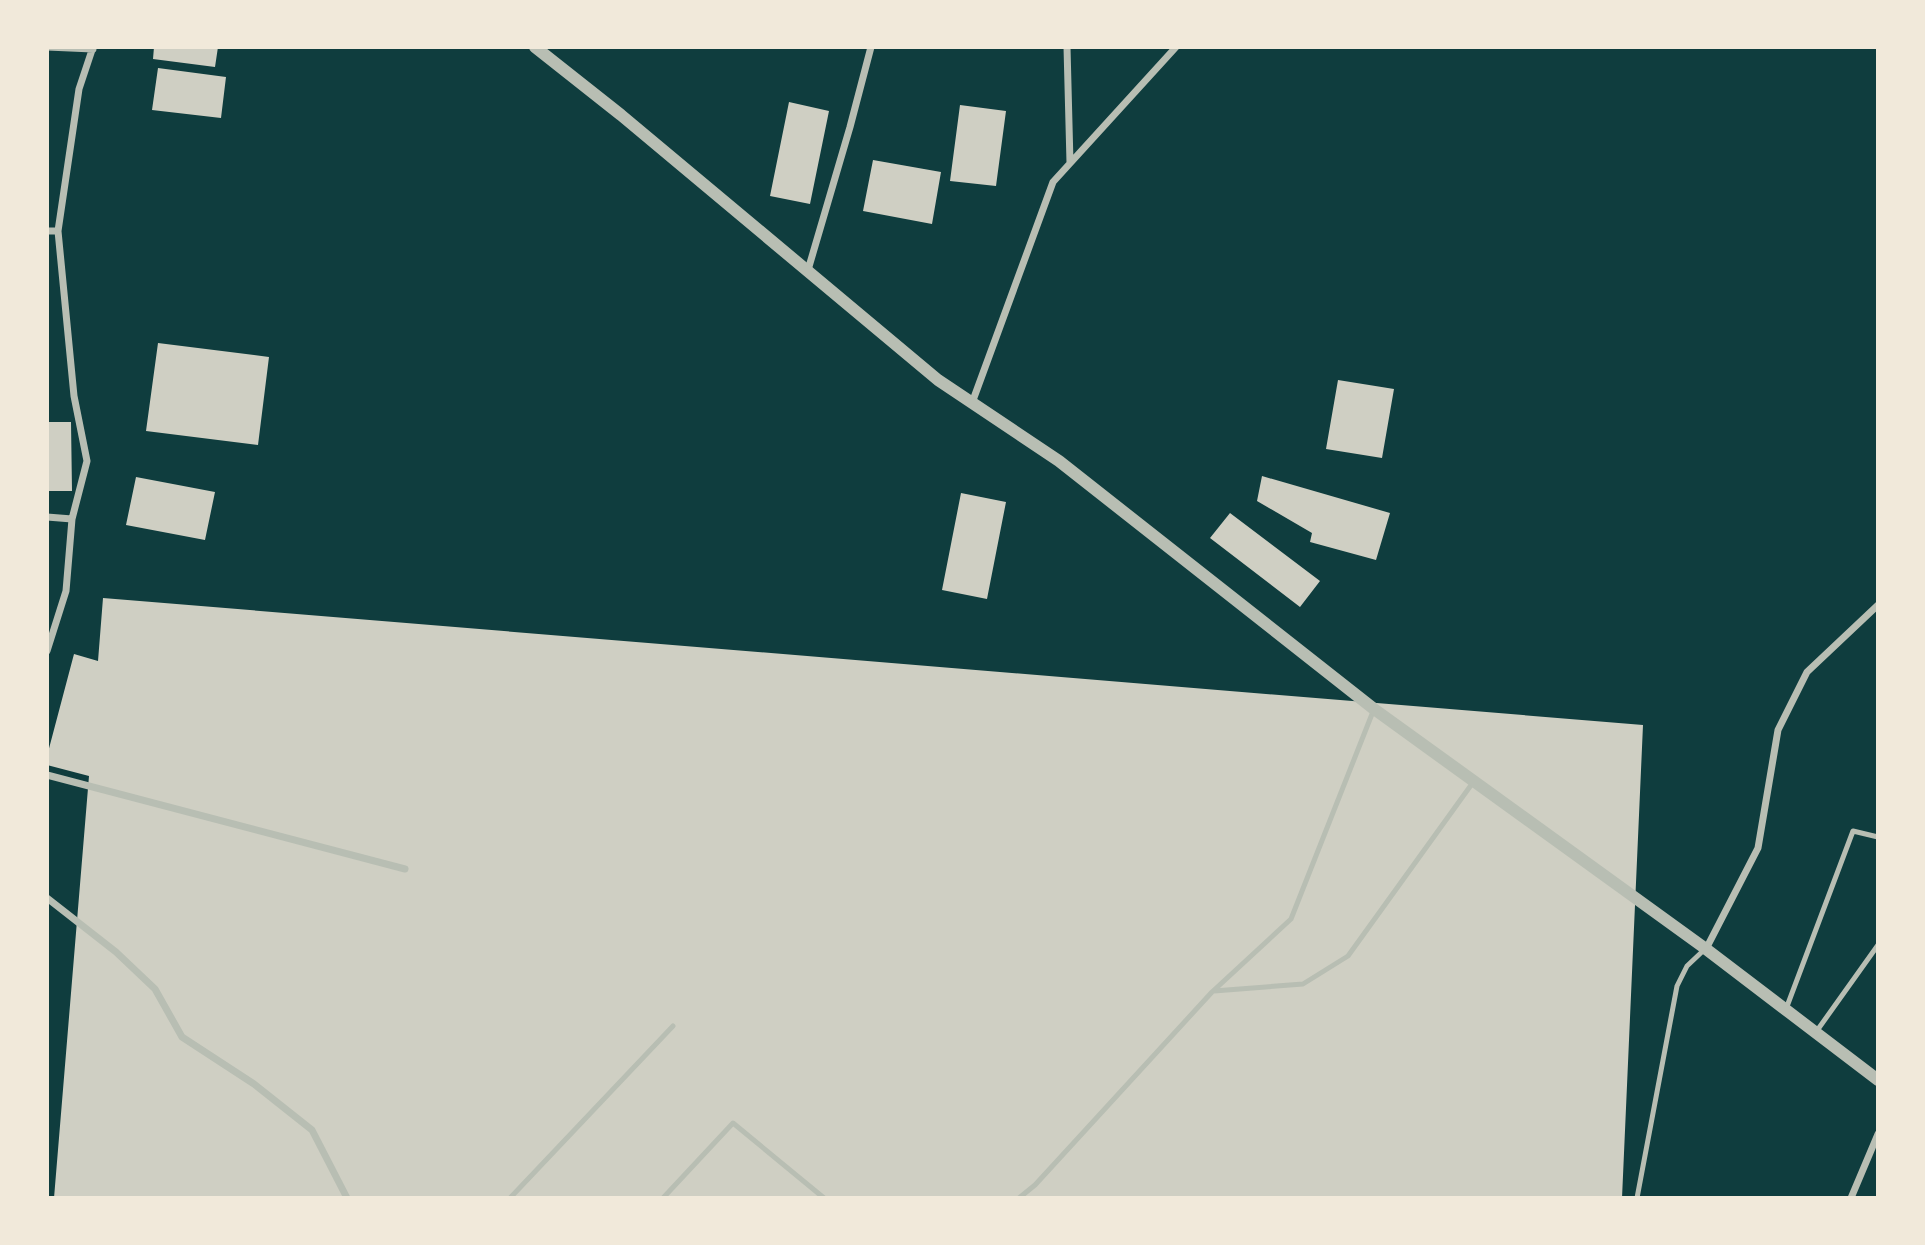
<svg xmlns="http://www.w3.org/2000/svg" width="1925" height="1245" viewBox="0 0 1925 1245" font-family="'Libre Baskerville',serif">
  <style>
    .building { fill: #cfcfc3 }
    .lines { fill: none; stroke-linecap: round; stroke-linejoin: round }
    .service { stroke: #b8beb3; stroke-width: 5 }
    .minor { stroke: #b8beb3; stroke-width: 7 }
    .tertiary { stroke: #b8beb3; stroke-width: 12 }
  </style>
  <rect width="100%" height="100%" fill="#0f3d3e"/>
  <path class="building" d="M154,47h64l-3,20 -62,-8z
    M158,68l68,9 -5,41 -69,-8z
    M789,102l40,9 -19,93 -40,-8z
    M960,105l46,6 -10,75 -46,-5z
    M873,160l68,12 -9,52 -69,-13z
    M158,343l111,14 -11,88 -112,-14z
    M1338,380l56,9 -12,69 -56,-9z
    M47,422h24l1,69h-25z
    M1262,476l128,37 -14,47 -66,-18 2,-9 -55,-32z
    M136,477l79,15 -10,48 -79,-15z
    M961,493l45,9 -19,97 -45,-9z
    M1230,513l90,68 -20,26 -90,-69z
    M103,598l1540,127 -21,473h-1568l35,-422 -42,-11v-9l27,-102 24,7z"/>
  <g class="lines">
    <path class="service" d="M1214,991l89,-7 45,-28 126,-175
      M1786,1009l67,-178 25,6
      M1816,1032l62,-87
      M512,1198l-1,-1 162,-171
      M663,1198l70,-75 91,75
      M1019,1198l16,-13 177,-193 79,-73 83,-210
      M1637,1198l40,-212 10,-20 18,-17"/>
    <path class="minor" d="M47,47l46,2
      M1067,47l3,116
      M47,231h11l21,-142 14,-42
      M808,270l42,-143 21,-80
      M972,403l81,-221 123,-135
      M47,517l25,2
      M47,651l19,-60 6,-72 15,-58 -13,-65 -16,-165
      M47,775l358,94
      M47,898l69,54 39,37 27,48 72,47 58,46 35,68
      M1706,949l52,-101 20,-118 29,-58 71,-67
      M1851,1198l27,-64"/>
    <path class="tertiary" d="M535,47l86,68 317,265 121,81 315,248 332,240 172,131"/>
  </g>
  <rect width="1925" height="1245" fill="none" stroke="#f1e9da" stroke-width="98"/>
</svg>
